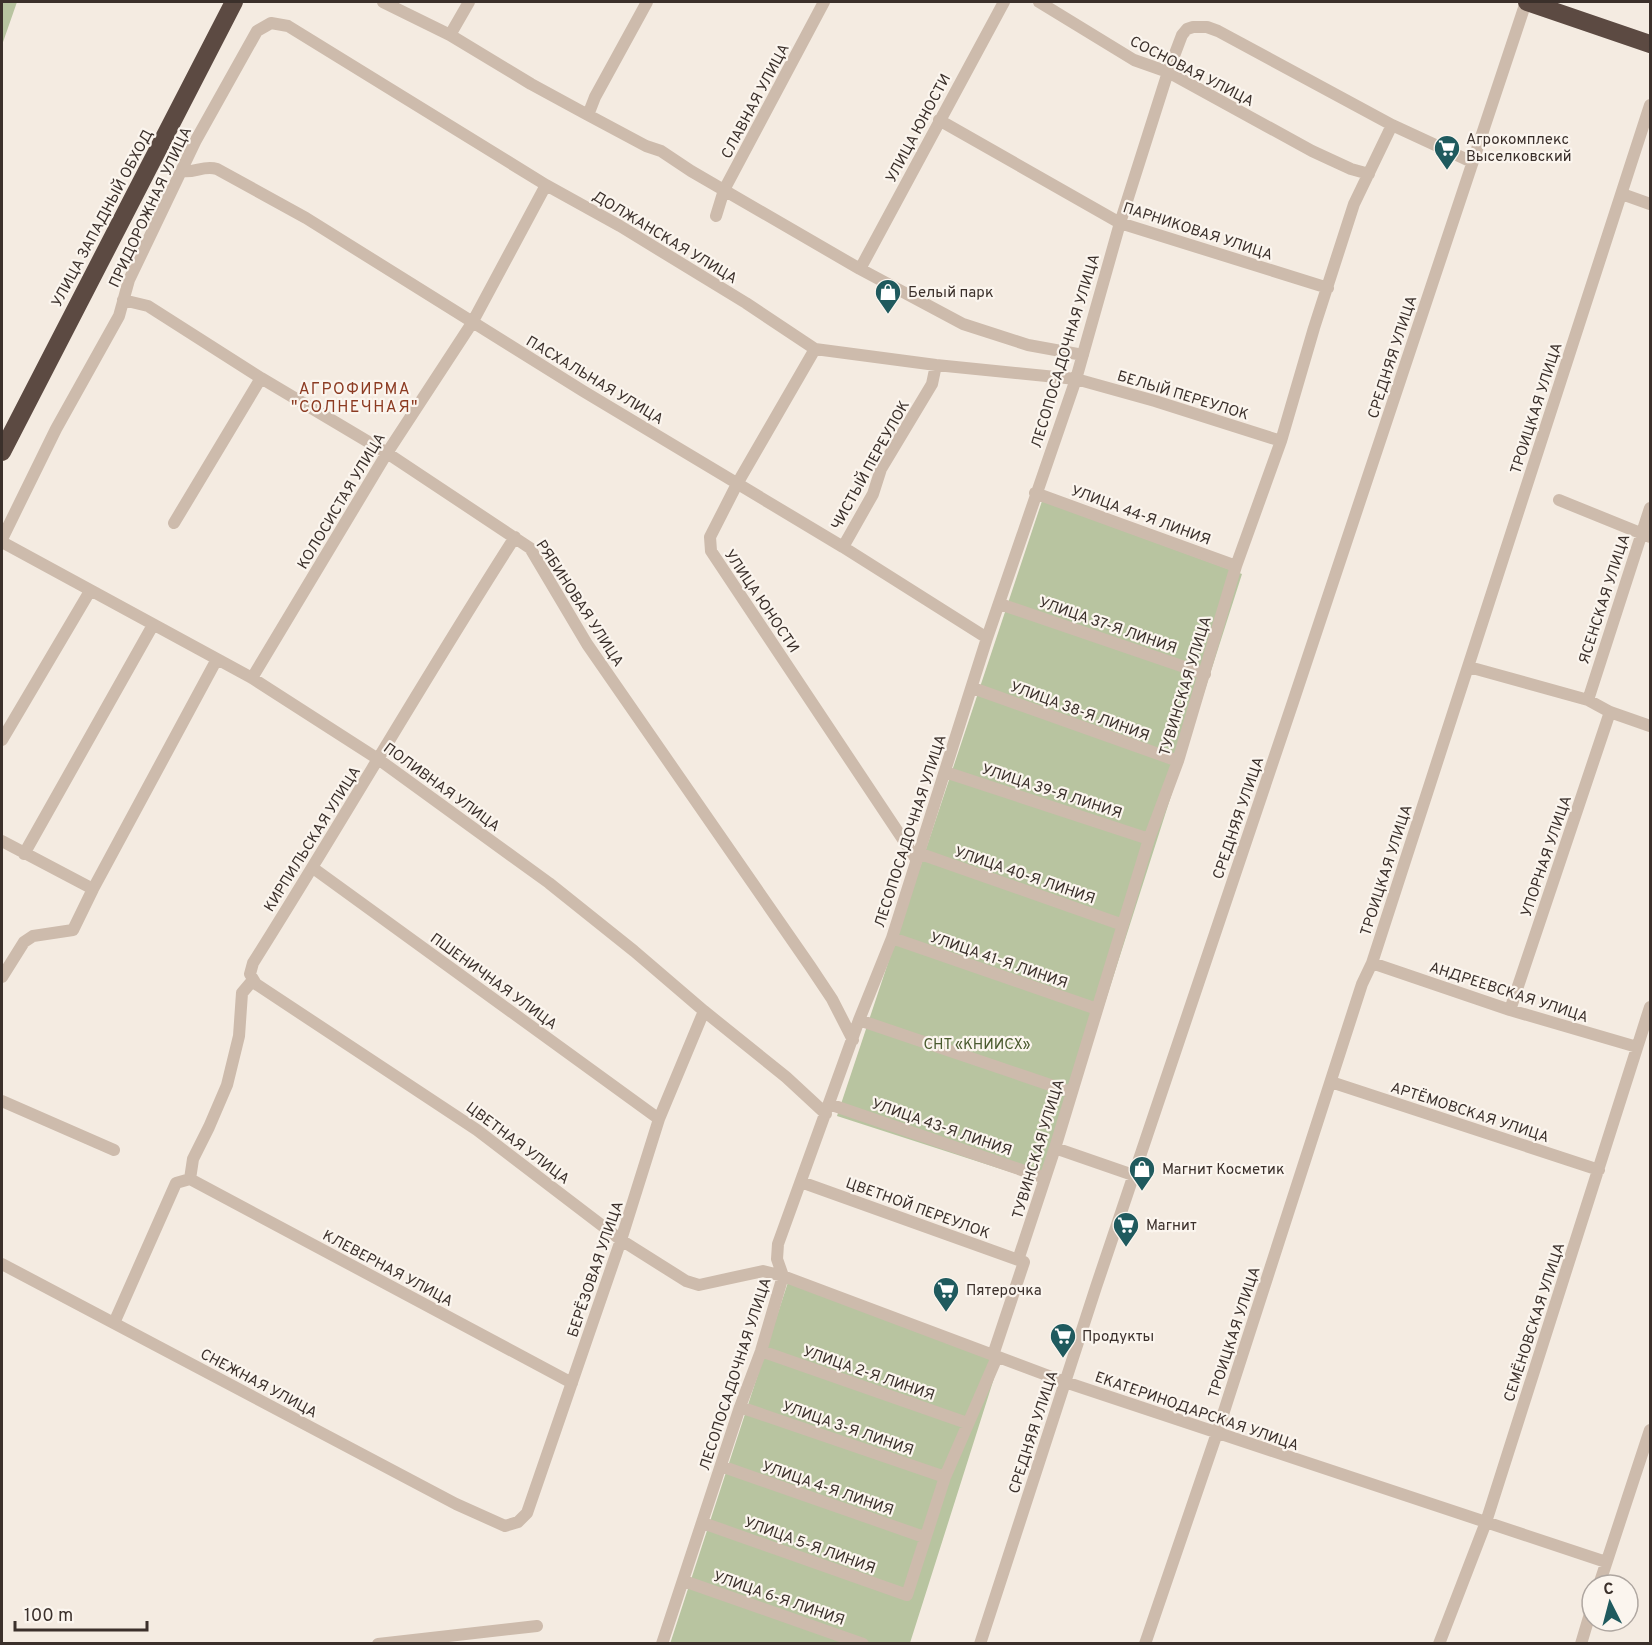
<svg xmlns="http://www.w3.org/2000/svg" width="1652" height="1645" viewBox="0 0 1652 1645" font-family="Overpass,sans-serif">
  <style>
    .green { fill: #b8c4a0 }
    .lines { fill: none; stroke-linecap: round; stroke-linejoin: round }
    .minor { stroke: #cdbbac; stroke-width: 12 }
    .highway { stroke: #5c4a42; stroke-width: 18 }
    .labels { text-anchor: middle; stroke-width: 4.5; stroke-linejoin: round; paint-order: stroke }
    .street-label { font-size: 15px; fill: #3b302b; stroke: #fbf5ee }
    .poi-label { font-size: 15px; fill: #3b302b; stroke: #fbf5ee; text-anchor: start }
    .park-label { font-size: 15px; fill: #4a5a2e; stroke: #fbf5ee }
    .neighbourhood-label { font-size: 16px; letter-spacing: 1.5px; fill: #8c3b22; stroke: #fbf5ee }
  </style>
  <rect width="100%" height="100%" fill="#f4ebe1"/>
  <path class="green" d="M2,2h15l-15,43z
    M1042,501l200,73 -195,610 -210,-68z
    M790,1276l212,77 -92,290 -240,1z"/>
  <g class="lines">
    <path class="minor" d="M383,2l67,33 81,49 57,31
      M647,2l-52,95 -7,18 58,31 15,5 30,20 169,98 103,55 65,21 55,10
      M1039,2l95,58 34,12 144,79 39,18 18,5
      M450,35l19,-33
      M939,120l181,103 208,65
      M182,171c13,2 22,-6 35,-2l89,49 277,173 260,156 144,91
      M1622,194l28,10
      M716,216l8,-26 100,-188
      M860,269l144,-267
      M123,300l25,6 113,72 126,75 143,95 57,96 223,322 22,33 21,41
      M815,349l-78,135 -27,53 1,14 205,308
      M1035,493l201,73
      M1559,500l91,37
      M174,523l87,-145
      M515,537c-90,140 -173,285 -262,426l-3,11 6,10 221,146 144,110 65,41 13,4 64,-14 20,5 282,106 541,180
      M2,539l54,-110 63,-113 10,-36 67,-140 61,-109 14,-8 17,3 258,159 74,41 126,77 69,46 121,16 140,14 79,22 126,40
      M2,542l250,136 126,81 171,124 85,68 70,60 82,66 40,37
      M843,547l30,-53 8,-25 51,-85 4,-19
      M1000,604l205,70
      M1469,667l119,33 22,12 40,14
      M252,678l135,-225 85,-130 74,-138
      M973,688l205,73
      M1588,700l62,-192
      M2,740l88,-149
      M945,772l204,67
      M2,841l91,48
      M918,853l205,72
      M24,854l129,-229
      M313,868l346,251
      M892,938l205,71
      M1372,963l138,47 127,37
      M2,977l22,-35 9,-6 40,-6 20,-41 124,-230
      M1510,1010l100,-298
      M859,1020l212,72
      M1331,1082l268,88
      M2,1101l112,49
      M829,1104l216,74
      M1055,1148l78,27
      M190,1179l382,204
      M190,1179l3,-20 16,-32 18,-42 12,-49 3,-43 11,-13
      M801,1182l223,80 -31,93
      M1018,1260l37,-112 94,-309 29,-78 58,-195 45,-125 33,-113 40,-124 38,-79
      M2,1264l454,240 49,22 13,-4 9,-9 94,-273 38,-121 45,-108
      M114,1323l62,-140 14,-4
      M761,1351l206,72
      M740,1407l205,70
      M721,1466l203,71
      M703,1523l204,72 38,-118 52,-120
      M684,1581l179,63
      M1599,1585l51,-155
      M378,1644l159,-18
      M662,1644l78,-237 21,-56 22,-75 -6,-17 1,-15 81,-224 33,-82 95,-300 89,-259 44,-156 48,-151 14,-37 5,-6 6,-2h14l11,4 174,94 80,37
      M980,1644l116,-357 197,-585 233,-700
      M1145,1644l72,-211 145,-449 10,-21 278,-858
      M1439,1644l47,-122 164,-515
      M1581,1644l11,-37"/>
    <path class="highway" d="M1527,2l123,42
      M2,452l232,-450"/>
  </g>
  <defs>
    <g id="supermarket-pin" transform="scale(1.35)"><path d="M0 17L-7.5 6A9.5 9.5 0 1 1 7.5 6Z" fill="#1f5a5e" stroke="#fbf5ee"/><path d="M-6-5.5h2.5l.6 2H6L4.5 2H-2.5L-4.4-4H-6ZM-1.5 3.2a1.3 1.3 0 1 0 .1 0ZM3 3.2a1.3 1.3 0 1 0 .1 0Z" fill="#fff"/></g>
    <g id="shop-pin" transform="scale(1.35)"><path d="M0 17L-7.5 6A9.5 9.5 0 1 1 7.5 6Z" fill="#1f5a5e" stroke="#fbf5ee"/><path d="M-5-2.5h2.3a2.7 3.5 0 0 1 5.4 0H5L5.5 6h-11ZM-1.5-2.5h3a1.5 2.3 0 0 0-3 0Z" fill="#fff"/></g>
  </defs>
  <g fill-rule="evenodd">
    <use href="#supermarket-pin" x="1447" y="148"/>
    <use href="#shop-pin" x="888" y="292"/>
    <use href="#shop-pin" x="1142" y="1169"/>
    <use href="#supermarket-pin" x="1126" y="1225"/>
    <use href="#supermarket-pin" x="946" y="1290"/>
    <use href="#supermarket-pin" x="1063" y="1336"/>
  </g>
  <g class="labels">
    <g class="street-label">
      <text transform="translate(1192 71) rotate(27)" y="5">СОСНОВАЯ УЛИЦА</text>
      <text transform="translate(755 101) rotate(-62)" y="5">СЛАВНАЯ УЛИЦА</text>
      <text transform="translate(918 128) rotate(-62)" y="5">УЛИЦА ЮНОСТИ</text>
      <text transform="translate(150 207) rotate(-65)" y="5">ПРИДОРОЖНАЯ УЛИЦА</text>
      <text transform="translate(102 218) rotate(-62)" y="5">УЛИЦА ЗАПАДНЫЙ ОБХОД</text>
      <text transform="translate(1198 231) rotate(18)" y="5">ПАРНИКОВАЯ УЛИЦА</text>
      <text transform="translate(665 237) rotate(31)" y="5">ДОЛЖАНСКАЯ УЛИЦА</text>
      <text transform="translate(1065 351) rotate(-73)" y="5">ЛЕСОПОСАДОЧНАЯ УЛИЦА</text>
      <text transform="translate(1392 357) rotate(-72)" y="5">СРЕДНЯЯ УЛИЦА</text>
      <text transform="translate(595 380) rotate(31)" y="5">ПАСХАЛЬНАЯ УЛИЦА</text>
      <text transform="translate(1183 395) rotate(17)" y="5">БЕЛЫЙ ПЕРЕУЛОК</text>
      <text transform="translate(1536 408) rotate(-72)" y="5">ТРОИЦКАЯ УЛИЦА</text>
      <text transform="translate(870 465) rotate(-61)" y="5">ЧИСТЫЙ ПЕРЕУЛОК</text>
      <text transform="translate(341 501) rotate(-59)" y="5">КОЛОСИСТАЯ УЛИЦА</text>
      <text transform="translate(1141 515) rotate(20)" y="5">УЛИЦА 44-Я ЛИНИЯ</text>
      <text transform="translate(1604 599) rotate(-72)" y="5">ЯСЕНСКАЯ УЛИЦА</text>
      <text transform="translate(762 601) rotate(56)" y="5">УЛИЦА ЮНОСТИ</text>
      <text transform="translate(580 603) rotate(57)" y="5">РЯБИНОВАЯ УЛИЦА</text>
      <text transform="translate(1108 625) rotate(19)" y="5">УЛИЦА 37-Я ЛИНИЯ</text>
      <text transform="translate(1185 686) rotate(-73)" y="5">ТУВИНСКАЯ УЛИЦА</text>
      <text transform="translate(1080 711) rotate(20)" y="5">УЛИЦА 38-Я ЛИНИЯ</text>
      <text transform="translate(442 787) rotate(36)" y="5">ПОЛИВНАЯ УЛИЦА</text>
      <text transform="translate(1052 791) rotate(18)" y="5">УЛИЦА 39-Я ЛИНИЯ</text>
      <text transform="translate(1238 818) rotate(-71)" y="5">СРЕДНЯЯ УЛИЦА</text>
      <text transform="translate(910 831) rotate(-72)" y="5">ЛЕСОПОСАДОЧНАЯ УЛИЦА</text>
      <text transform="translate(312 839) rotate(-58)" y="5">КИРПИЛЬСКАЯ УЛИЦА</text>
      <text transform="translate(1546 856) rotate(-71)" y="5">УПОРНАЯ УЛИЦА</text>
      <text transform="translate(1386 870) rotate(-72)" y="5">ТРОИЦКАЯ УЛИЦА</text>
      <text transform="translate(1025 875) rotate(19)" y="5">УЛИЦА 40-Я ЛИНИЯ</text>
      <text transform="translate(999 960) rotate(19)" y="5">УЛИЦА 41-Я ЛИНИЯ</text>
      <text transform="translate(494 981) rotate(36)" y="5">ПШЕНИЧНАЯ УЛИЦА</text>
      <text transform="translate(1509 992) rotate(18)" y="5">АНДРЕЕВСКАЯ УЛИЦА</text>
      <text transform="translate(1470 1112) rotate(18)" y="5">АРТЁМОВСКАЯ УЛИЦА</text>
      <text transform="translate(942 1127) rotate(19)" y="5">УЛИЦА 43-Я ЛИНИЯ</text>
      <text transform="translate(518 1143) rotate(37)" y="5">ЦВЕТНАЯ УЛИЦА</text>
      <text transform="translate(1038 1149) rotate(-73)" y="5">ТУВИНСКАЯ УЛИЦА</text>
      <text transform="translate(918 1208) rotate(20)" y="5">ЦВЕТНОЙ ПЕРЕУЛОК</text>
      <text transform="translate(388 1268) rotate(28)" y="5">КЛЕВЕРНАЯ УЛИЦА</text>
      <text transform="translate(595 1269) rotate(-71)" y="5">БЕРЁЗОВАЯ УЛИЦА</text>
      <text transform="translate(1534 1322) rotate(-72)" y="5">СЕМЁНОВСКАЯ УЛИЦА</text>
      <text transform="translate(1234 1332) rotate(-72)" y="5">ТРОИЦКАЯ УЛИЦА</text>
      <text transform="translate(869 1373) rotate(19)" y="5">УЛИЦА 2-Я ЛИНИЯ</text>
      <text transform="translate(735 1374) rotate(-72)" y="5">ЛЕСОПОСАДОЧНАЯ УЛИЦА</text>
      <text transform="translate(259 1383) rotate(28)" y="5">СНЕЖНАЯ УЛИЦА</text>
      <text transform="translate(1197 1411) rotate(19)" y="5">ЕКАТЕРИНОДАРСКАЯ УЛИЦА</text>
      <text transform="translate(848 1428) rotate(19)" y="5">УЛИЦА 3-Я ЛИНИЯ</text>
      <text transform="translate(1033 1432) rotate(-72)" y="5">СРЕДНЯЯ УЛИЦА</text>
      <text transform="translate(828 1488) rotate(19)" y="5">УЛИЦА 4-Я ЛИНИЯ</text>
      <text transform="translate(810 1545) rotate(20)" y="5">УЛИЦА 5-Я ЛИНИЯ</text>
      <text transform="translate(779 1598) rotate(19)" y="5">УЛИЦА 6-Я ЛИНИЯ</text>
    </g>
    <g class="poi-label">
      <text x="1466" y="144">Агрокомплекс<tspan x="1466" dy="17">Выселковский</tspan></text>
      <text x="908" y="297">Белый парк</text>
      <text x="1162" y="1174">Магнит Косметик</text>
      <text x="1146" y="1230">Магнит</text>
      <text x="966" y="1295">Пятерочка</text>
      <text x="1082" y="1341">Продукты</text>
    </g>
    <g class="park-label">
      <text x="977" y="1049">СНТ «КНИИСХ»</text>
    </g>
    <g class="neighbourhood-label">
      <text x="355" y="394">АГРОФИРМА<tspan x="355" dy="18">"СОЛНЕЧНАЯ"</tspan></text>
    </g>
  </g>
  <rect width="1652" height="1645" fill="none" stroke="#3b302b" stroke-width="6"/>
  <g transform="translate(1610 1603) rotate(354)"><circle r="28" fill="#fbf5ee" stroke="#aea6a0" stroke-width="1.5"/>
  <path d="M0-4.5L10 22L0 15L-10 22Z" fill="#1f5a5e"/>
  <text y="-9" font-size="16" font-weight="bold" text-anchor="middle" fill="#3b302b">С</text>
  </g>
  <path d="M15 1621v9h132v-9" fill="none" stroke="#3b302b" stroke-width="3"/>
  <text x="24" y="1621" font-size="18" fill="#3b302b" stroke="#fbf5ee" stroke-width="4.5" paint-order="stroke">100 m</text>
</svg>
